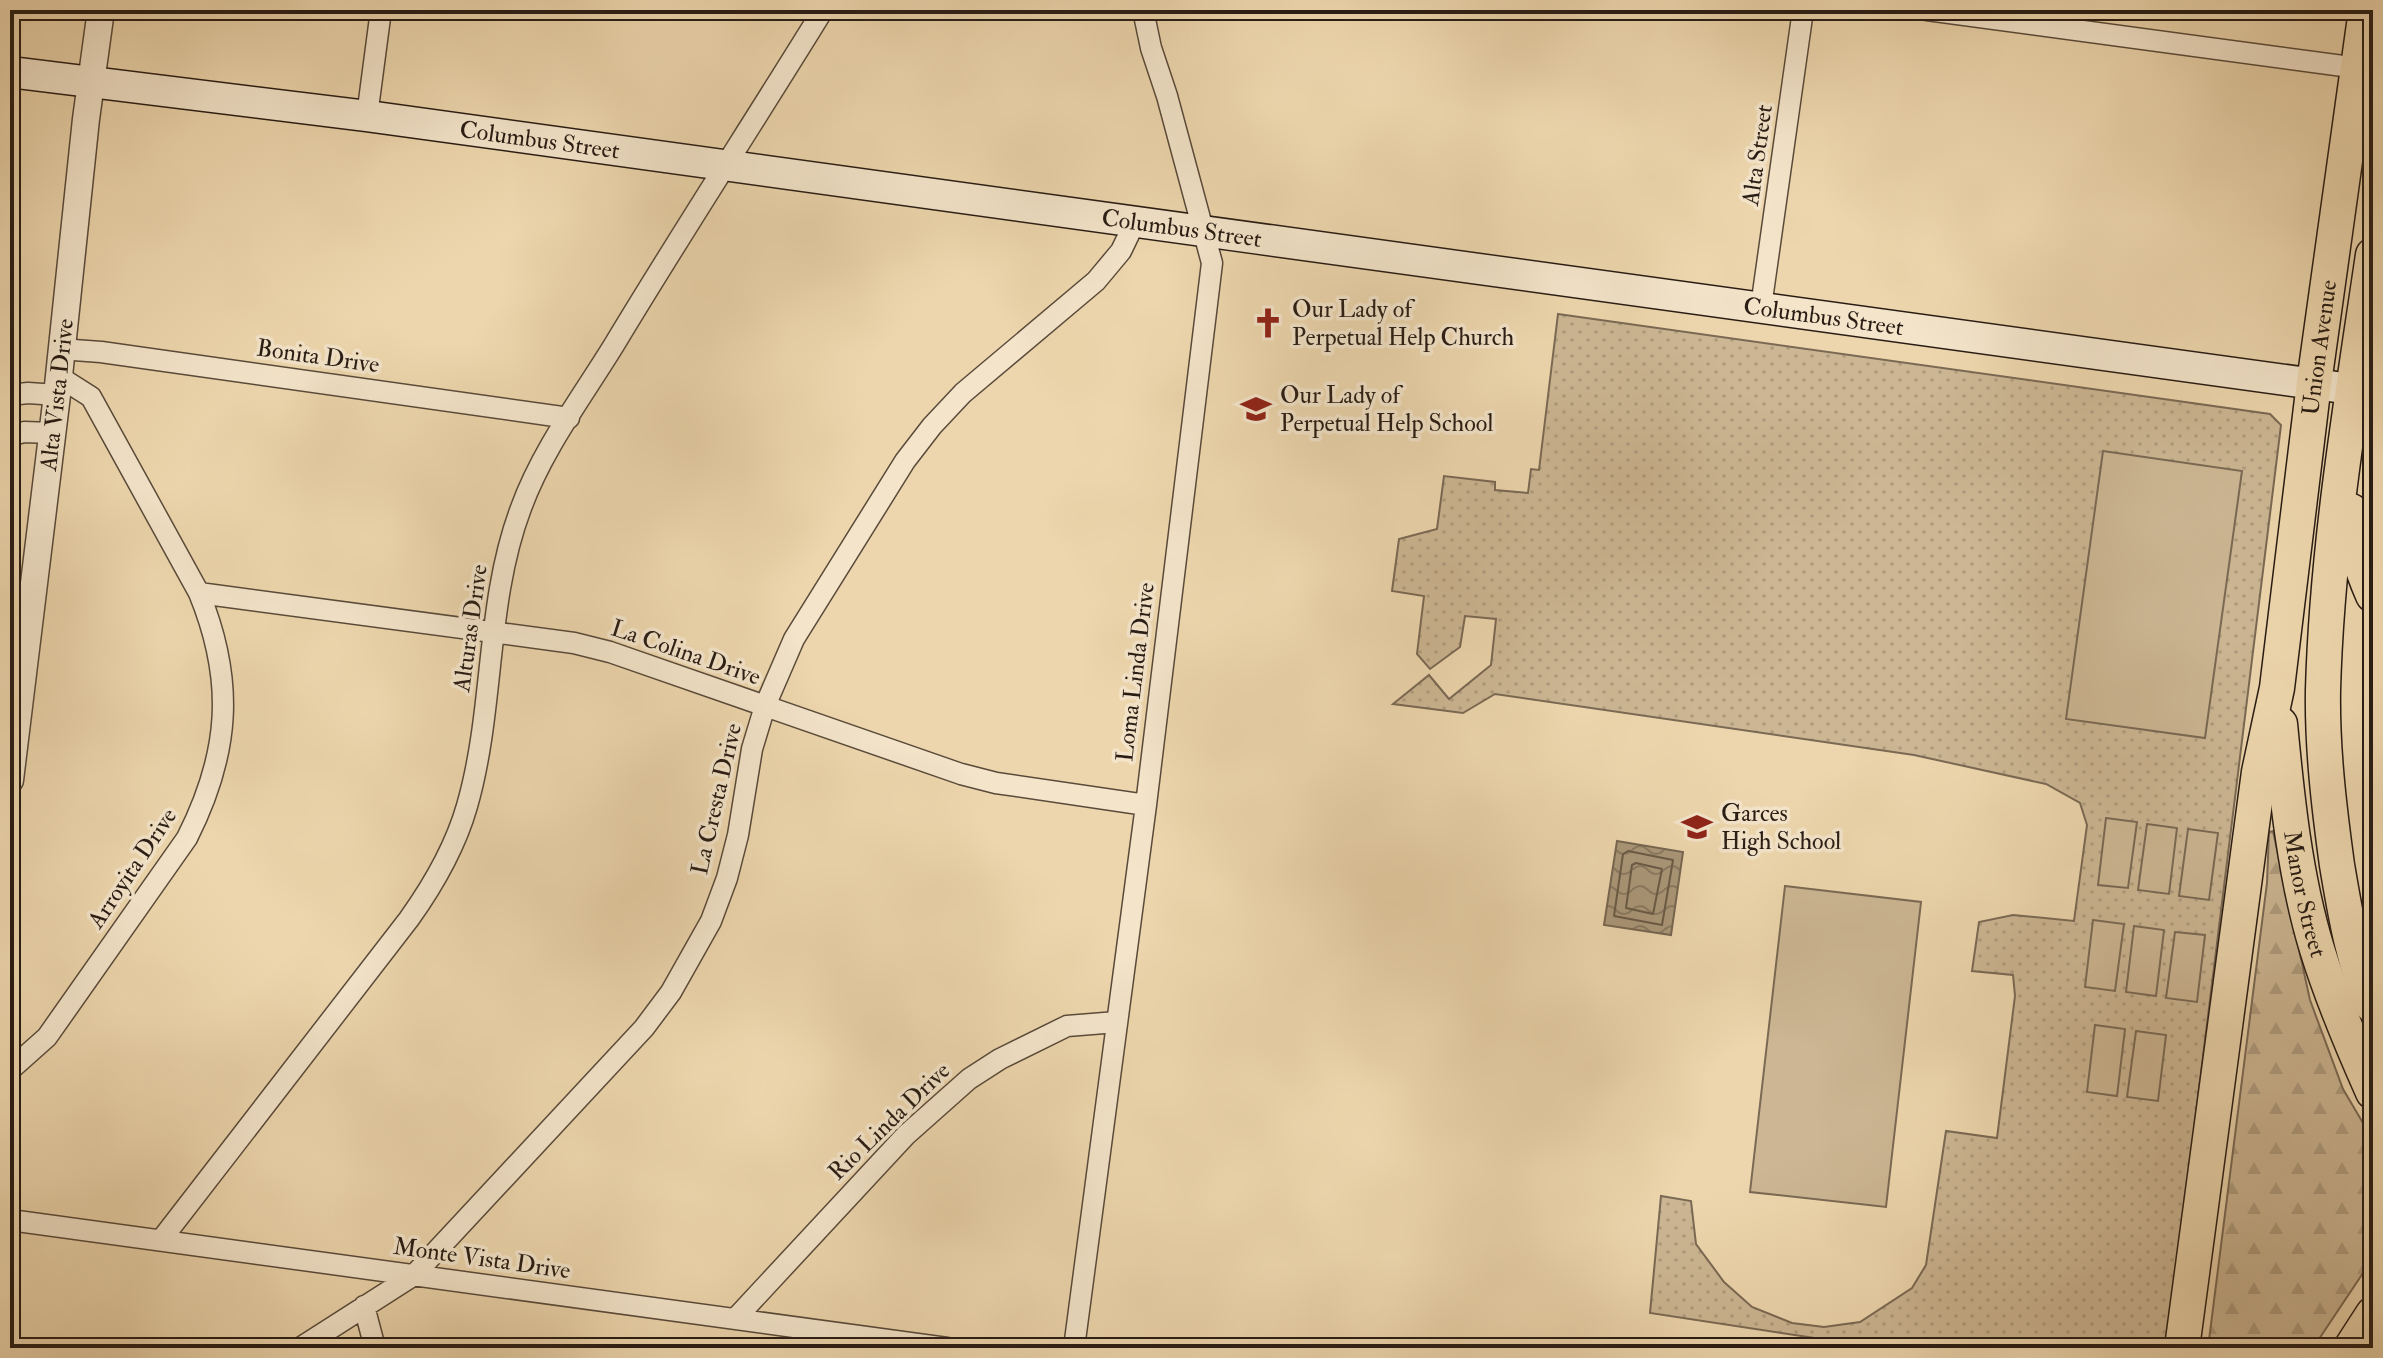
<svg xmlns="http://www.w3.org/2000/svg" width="2383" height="1358" viewBox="0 0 2383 1358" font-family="'IM FELL Double Pica',serif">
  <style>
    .grass { fill: url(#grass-dots); stroke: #7a6954; stroke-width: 2 }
    .forest { fill: url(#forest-firs); stroke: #7a6954; stroke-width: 2 }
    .pitch { fill: #ccb693; stroke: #7a6954; stroke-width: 2 }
    .water { fill: url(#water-waves); stroke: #766651; stroke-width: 2 }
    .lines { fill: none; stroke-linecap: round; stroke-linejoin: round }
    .shore { stroke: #695a46; stroke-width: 2 }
    .minor-casing { stroke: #594a3a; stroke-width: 23 }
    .tertiary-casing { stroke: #594a3a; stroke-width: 29 }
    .secondary-casing { stroke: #281c14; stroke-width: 33 }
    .primary-casing { stroke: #281c14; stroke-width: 37 }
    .minor { stroke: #f3e4ca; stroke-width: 20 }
    .tertiary { stroke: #f3e4ca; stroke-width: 26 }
    .secondary { stroke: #f3e4ca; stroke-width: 30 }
    .primary { stroke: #edd6ad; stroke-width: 34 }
    .labels { text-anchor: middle; stroke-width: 7; stroke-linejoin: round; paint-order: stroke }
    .street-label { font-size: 24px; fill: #281c14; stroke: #f3e4ca }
    .poi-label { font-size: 24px; fill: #281c14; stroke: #f3e4ca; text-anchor: start }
  </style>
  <defs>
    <pattern id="grass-dots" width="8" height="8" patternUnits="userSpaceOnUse" patternTransform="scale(2)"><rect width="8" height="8" fill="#ccb693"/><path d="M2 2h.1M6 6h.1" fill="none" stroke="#af9c7e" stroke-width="1.8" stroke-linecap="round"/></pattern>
    <pattern id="forest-firs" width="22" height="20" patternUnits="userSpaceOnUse" patternTransform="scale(2)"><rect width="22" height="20" fill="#ccb693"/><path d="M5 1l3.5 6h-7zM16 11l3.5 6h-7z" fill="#af9c7e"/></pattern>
    <pattern id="water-waves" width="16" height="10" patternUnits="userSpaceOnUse" patternTransform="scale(2)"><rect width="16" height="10" fill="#aa9779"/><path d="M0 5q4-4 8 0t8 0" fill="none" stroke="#8a7a62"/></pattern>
  </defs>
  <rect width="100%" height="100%" fill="#edd6ad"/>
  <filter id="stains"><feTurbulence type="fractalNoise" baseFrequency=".0025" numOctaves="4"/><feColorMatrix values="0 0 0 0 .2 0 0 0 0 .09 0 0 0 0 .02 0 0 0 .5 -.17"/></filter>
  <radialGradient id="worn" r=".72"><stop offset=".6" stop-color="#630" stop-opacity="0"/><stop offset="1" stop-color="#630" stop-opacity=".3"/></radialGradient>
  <path class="grass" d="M1558,314l712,100 11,11 -114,923h-286l-231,-35 11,-117 30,5 5,43 28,38 28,25 40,16 32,4 36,-5 52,-34 14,-23 20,-134 51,7 18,-142 -2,-21 -41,-4 7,-49 34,-7 61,6 13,-96 -7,-22 -34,-19 -132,-29 -419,-61 -32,19 -70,-9 36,-29 20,24 42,-34 5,-46 -31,-3 -5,31 -30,22 -13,-15 7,-58 -32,-5 7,-52 38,-10 7,-53 51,6v8l33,3 3,-24 8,1z"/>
  <path class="forest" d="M2273,831l37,169 33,89 30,51v118l-60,90h-105l59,-465 2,-51z"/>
  <path class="pitch" d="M2103,451l139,20 -37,267 -139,-19z
    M2106,818l31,4 -9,66 -30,-3z
    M2147,824l30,4 -8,66 -31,-4z
    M2188,829l30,4 -9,67 -30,-4z
    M1785,886l136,16 -35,305 -136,-15z
    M2093,920l31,4 -9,67 -30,-4z
    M2134,926l30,4 -8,66 -30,-4z
    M2175,932l30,3 -8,67 -31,-4z
    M2095,1025l30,4 -8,67 -30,-4z
    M2136,1031l30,4 -8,66 -31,-4z"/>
  <path class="water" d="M1617,841l66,11 -12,83 -67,-10z"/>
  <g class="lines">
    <path class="shore" d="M1628,851l45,9 -11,65 -48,-9 9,-62z
      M1636,863l26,6 -9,45 -27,-6 6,-43z"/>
    <g class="minor-casing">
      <path id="minor" d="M1927,10l431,58
        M367,116l14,-106
        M1761,307l42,-297
        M60,349l41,3 468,66
        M10,395l18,-2 29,2
        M10,436l14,-4 28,1
        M199,593l375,50 36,9 351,122 35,9 150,22
        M10,1070l37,-33 140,-199c43,-85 48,-157 12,-245l-108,-196 -33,-21
        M10,1220l937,128
        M161,1240l248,-321c25,-35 46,-71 58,-113 28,-97 18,-203 54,-298 21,-58 61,-111 93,-163 68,-113 140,-223 209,-335
        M364,1306l11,42
        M735,1319l171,-184 63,-56 31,-20 67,-33 50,-4
        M300,1348l114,-73 230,-247 27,-36 40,-71 16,-43 11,-43 14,-86 13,-43 29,-67 111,-178 27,-35 31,-33 133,-112 25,-30 14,-29
        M1074,1348l72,-543 66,-542 -45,-167 -16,-48 -8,-38"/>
    </g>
    <g class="tertiary-casing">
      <g id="tertiary">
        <path id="s1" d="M10,780l47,-385 29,-276 15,-109"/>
      </g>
    </g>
    <g class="secondary-casing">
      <g id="secondary">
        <path id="s2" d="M10,72l357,44 2006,276"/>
      </g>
    </g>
    <g class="primary-casing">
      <g id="primary">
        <path d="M2373,255c-21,144 -46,289 -50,435 -1,58 6,117 14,175 8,47 16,98 36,141"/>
        <path d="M2351,511c1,29 10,57 22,84"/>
        <path id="s3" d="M2280,724c7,74 15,153 37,225 15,49 35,96 56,143"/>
        <path id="s4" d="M2182,1348l77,-576 18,-84 37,-305 52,-373"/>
        <path d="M2351,1348l22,-34"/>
      </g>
    </g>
    <use href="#minor" class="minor"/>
    <use href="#tertiary" class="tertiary"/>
    <use href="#secondary" class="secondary"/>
    <use href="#primary" class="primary"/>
  </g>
  <defs>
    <g id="church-bare" transform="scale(2.4)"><path d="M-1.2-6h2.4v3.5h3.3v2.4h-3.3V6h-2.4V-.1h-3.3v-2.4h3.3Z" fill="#8f2418" stroke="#f3e4ca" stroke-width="2.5" paint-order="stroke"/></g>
    <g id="school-bare" transform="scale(2.4)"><path d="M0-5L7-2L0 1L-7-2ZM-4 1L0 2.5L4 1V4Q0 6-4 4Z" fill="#8f2418" stroke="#f3e4ca" stroke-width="2.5" paint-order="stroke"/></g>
  </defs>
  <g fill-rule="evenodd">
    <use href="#church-bare" x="1268" y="323"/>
    <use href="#school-bare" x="1256" y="409"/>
    <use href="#school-bare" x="1697" y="827"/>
  </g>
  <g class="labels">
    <g class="street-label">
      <text dy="8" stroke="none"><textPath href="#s2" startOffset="534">Columbus Street</textPath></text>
      <text transform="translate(1757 155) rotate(-82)" y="8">Alta Street</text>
      <text dy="8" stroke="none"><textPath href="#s2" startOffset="1182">Columbus Street</textPath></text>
      <text dy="8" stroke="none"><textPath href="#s2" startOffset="1830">Columbus Street</textPath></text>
      <text dy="8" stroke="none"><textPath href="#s4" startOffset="1010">Union Avenue</textPath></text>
      <text transform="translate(318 356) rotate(8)" y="8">Bonita Drive</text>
      <text dy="8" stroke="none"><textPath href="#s1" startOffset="388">Alta Vista Drive</textPath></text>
      <text transform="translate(470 628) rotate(-82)" y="8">Alturas Drive</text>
      <text transform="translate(686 652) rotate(19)" y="8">La Colina Drive</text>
      <text transform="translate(1135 672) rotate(-83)" y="8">Loma Linda Drive</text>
      <text transform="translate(716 799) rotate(-77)" y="8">La Cresta Drive</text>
      <text transform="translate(132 868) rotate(-56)" y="8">Arroyita Drive</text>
      <text dy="8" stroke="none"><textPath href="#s3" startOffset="172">Manor Street</textPath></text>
      <text transform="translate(889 1121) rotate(-44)" y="8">Rio Linda Drive</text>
      <text transform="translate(482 1258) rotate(8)" y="8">Monte Vista Drive</text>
    </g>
    <g class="poi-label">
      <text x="1292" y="317">Our Lady of<tspan x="1292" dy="28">Perpetual Help Church</tspan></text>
      <text x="1280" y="403">Our Lady of<tspan x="1280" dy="28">Perpetual Help School</tspan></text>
      <text x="1721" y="821">Garces<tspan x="1721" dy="28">High School</tspan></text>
    </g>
  </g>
  <rect width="2383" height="1358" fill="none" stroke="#edd6ad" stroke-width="40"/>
  <rect x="12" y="12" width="2359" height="1334" fill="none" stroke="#281c14" stroke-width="4"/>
  <rect x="20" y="20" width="2343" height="1318" fill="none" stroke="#281c14" stroke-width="2"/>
  <rect width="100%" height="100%" filter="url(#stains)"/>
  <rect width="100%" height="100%" fill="url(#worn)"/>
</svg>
